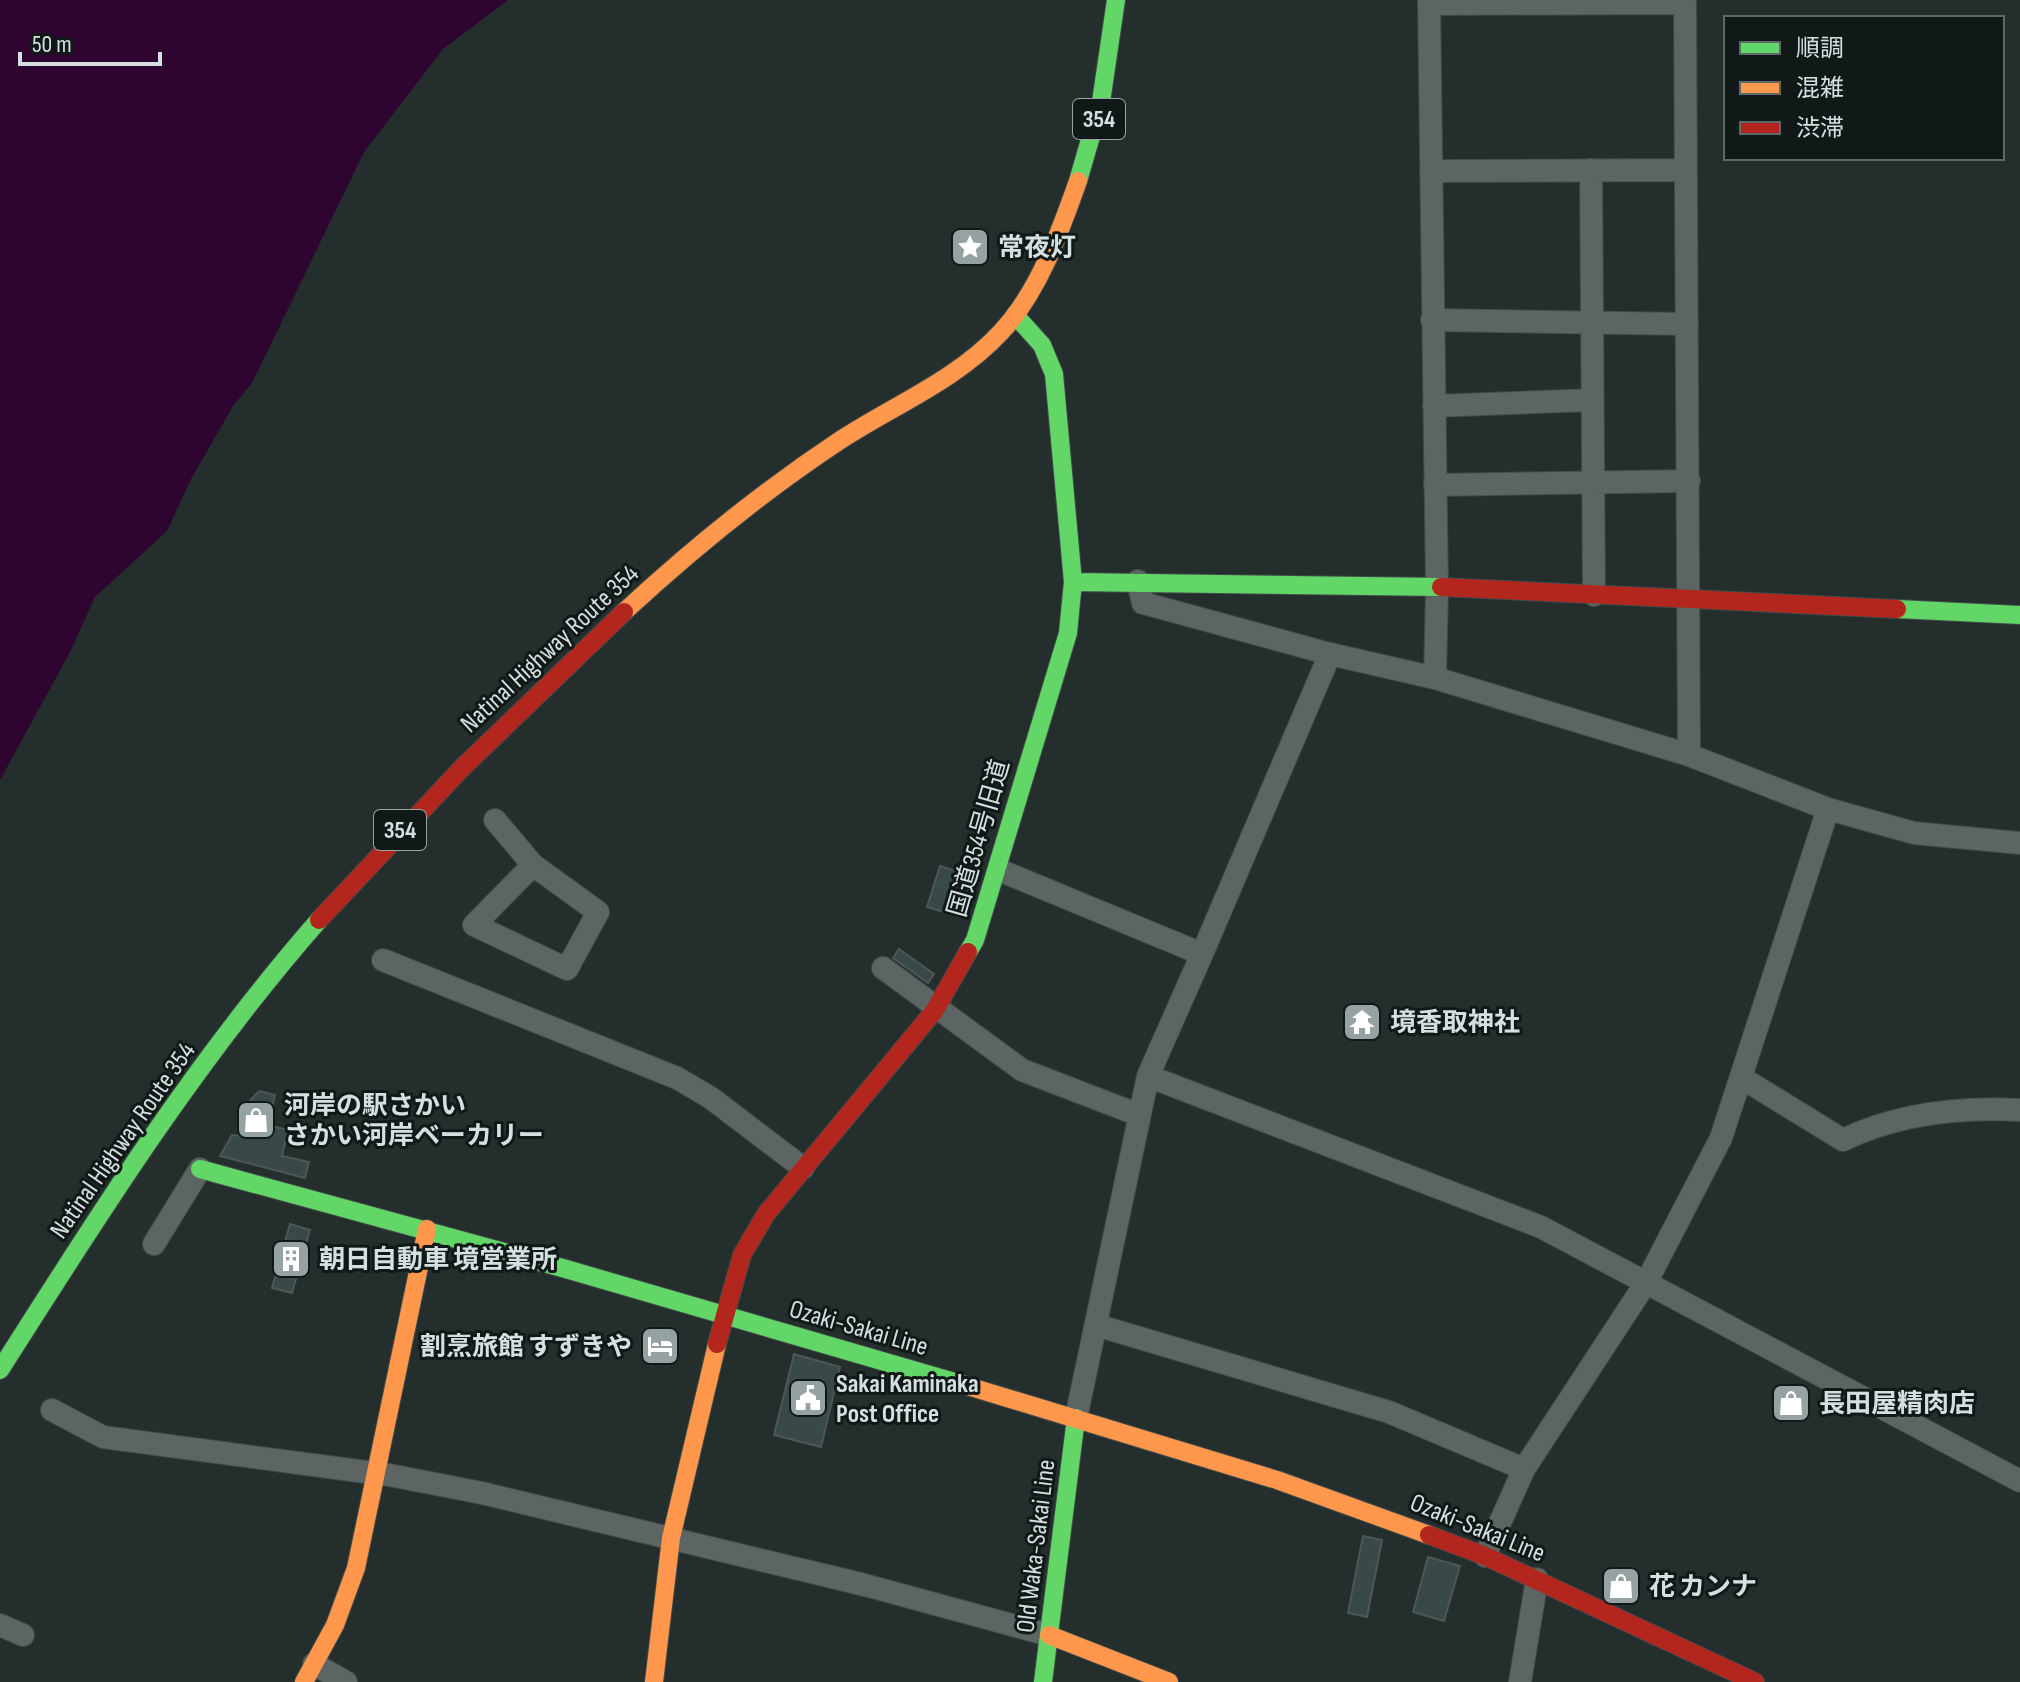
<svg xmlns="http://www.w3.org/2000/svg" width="2020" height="1682" viewBox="0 0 2020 1682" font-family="'Sofia Sans Condensed','Noto Sans JP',sans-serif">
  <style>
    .water { fill: #2e0430 }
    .building { fill: #384948; stroke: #4e5756; stroke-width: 2 }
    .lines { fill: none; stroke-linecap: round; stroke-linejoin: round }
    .street-casing { stroke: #414a49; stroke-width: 24 }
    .fast-casing { stroke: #414a49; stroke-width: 20 }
    .slow-casing { stroke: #414a49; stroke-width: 20 }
    .jam-casing { stroke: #414a49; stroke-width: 20 }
    .street { stroke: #5d6564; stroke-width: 22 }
    .fast { stroke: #63d668; stroke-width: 18 }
    .slow { stroke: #ff974d; stroke-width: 18 }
    .jam { stroke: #b3261e; stroke-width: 18 }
    .labels { text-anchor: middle; stroke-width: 6; stroke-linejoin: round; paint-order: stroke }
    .shield { fill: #101818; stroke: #99a4a3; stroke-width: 2 }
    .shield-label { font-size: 24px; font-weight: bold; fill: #d4e0df }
    .poi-label { font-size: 26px; font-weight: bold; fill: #d4e0df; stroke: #101818; text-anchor: start }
    .street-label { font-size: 26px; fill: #d4e0df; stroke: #101818 }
  </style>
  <rect width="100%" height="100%" fill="#232e2d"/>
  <path class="water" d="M0,0h508l-65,49 -79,103 -112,231 -19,23 -42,73 -24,52 -72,66 -25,55 -70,128z"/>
  <path class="building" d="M940,866l35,11 -12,41 -36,-11z
    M899,949l35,25 -6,9 -35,-25z
    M259,1091l16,4 -7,30 20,5 -6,26 27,6 -4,16 -85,-22 12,-21 8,1 6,-31z
    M290,1224l20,6 -18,63 -20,-5z
    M794,1354l46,13 -19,80 -47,-12z
    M1363,1536l19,4 -15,77 -19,-4z
    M1428,1557l32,9 -16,55 -31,-9z"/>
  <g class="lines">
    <g class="street-casing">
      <path id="street" d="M1429,0l8,589 -2,89 254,77 139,54 86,24 106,10
        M1429,4l256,-1 4,752
        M1591,170l3,425
        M1431,171l255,-1
        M1432,320l255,4
        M1434,406l158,-6
        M1435,485l254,-4
        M1138,581l5,22 187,51 105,24
        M495,820l38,45 65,47 -31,57 -93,-44 59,-60
        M999,870l203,84 -54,122 -72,342
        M1202,954l128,-300
        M383,960l294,118 34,20 92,70
        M883,968l139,102 117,45
        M1148,1076l393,151 479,254
        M1742,1078l101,62c54,-26 118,-33 177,-30
        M154,1244l46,-75
        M1096,1325l293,87 135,57
        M52,1410l51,27 286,38 93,18 383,92 184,50
        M1485,1556l39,-87 123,-188 74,-143 107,-329
        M0,1625l23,10
        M314,1664l32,18
        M1520,1682l17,-103"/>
    </g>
    <g class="fast-casing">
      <path id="fast" d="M1078,181l23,-79 15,-102
        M1073,582l368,5
        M1897,609l123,6
        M968,952l7,-12 93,-307 5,-51 -19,-208 -12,-29 -27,-30
        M200,1169l366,100 395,115
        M0,1370c99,-156 197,-311 319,-450
        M1043,1682l33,-264"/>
    </g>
    <g class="slow-casing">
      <path id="slow" d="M624,612c68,-63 138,-120 215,-171 53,-35 118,-61 162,-109 37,-39 59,-100 77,-151
        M961,1384l316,96 152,55
        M1049,1635l120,47
        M304,1682l31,-57 21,-57 71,-339
        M654,1682l17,-144 46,-194"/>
    </g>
    <g class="jam-casing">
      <path id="jam" d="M1441,587l456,22
        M319,920l143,-152 162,-156
        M717,1344l25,-89 24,-41 169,-204 33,-58
        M1429,1535l56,21 270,126"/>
    </g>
    <use href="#street" class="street"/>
    <use href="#fast" class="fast"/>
    <use href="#slow" class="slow"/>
    <use href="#jam" class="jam"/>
  </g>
  <defs>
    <g id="sight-square" transform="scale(2)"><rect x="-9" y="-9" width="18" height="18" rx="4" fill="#96a2a1" stroke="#101818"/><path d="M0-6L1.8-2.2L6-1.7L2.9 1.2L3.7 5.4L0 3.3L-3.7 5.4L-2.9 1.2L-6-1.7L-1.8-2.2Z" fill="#fff"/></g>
    <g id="temple-square" transform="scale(2)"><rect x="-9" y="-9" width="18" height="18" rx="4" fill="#96a2a1" stroke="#101818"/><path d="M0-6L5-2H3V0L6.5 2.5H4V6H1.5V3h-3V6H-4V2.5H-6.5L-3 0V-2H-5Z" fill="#fff"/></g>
    <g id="shop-square" transform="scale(2)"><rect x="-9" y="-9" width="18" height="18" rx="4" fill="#96a2a1" stroke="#101818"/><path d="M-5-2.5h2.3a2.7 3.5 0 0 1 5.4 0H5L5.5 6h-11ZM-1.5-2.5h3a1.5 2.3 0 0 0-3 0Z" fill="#fff"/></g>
    <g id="building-square" transform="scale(2)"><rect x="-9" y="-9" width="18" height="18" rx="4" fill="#96a2a1" stroke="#101818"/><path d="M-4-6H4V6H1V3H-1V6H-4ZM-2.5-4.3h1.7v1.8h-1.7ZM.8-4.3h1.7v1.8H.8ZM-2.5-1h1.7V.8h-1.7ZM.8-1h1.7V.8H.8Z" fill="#fff"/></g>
    <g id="hotel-square" transform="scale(2)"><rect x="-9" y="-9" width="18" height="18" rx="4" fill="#96a2a1" stroke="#101818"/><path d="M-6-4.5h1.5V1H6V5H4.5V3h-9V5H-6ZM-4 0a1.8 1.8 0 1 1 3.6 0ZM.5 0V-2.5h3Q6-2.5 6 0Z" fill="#fff"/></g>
    <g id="civic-square" transform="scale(2)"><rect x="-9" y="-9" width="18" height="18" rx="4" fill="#96a2a1" stroke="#101818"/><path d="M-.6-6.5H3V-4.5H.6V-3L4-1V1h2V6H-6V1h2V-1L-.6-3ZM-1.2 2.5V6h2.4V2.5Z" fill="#fff"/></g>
  </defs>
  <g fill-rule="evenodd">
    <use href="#sight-square" x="970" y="247"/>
    <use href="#temple-square" x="1362" y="1022"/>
    <use href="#shop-square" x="256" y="1120"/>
    <use href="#building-square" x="291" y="1259"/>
    <use href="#hotel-square" x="660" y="1346"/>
    <use href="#civic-square" x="808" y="1398"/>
    <use href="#shop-square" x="1791" y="1403"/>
    <use href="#shop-square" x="1621" y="1586"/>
  </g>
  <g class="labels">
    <g class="shield">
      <rect x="1073" y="99" width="52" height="40" rx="6"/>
      <rect x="374" y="810" width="52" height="40" rx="6"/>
    </g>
    <g class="shield-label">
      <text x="1099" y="127">354</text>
      <text x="400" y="838">354</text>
    </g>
    <g class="poi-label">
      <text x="998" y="256">常夜灯</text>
      <text x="1390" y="1031">境香取神社</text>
      <text x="284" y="1114">河岸の駅さかい<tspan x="284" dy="30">さかい河岸ベーカリー</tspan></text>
      <text x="319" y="1268">朝日自動車 境営業所</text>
      <text x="632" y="1355" text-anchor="end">割烹旅館 すずきや</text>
      <text x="836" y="1392">Sakai Kaminaka<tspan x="836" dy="30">Post Office</tspan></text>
      <text x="1819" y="1412">長田屋精肉店</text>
      <text x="1649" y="1595">花 カンナ</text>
    </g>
    <g class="street-label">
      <text transform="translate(549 648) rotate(-43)" y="9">Natinal Highway Route 354</text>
      <text transform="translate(978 838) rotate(-74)" y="9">国道354号旧道</text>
      <text transform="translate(122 1140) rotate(-55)" y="9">Natinal Highway Route 354</text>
      <text transform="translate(859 1327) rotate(16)" y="9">Ozaki-Sakai Line</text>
      <text transform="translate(1478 1527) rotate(22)" y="9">Ozaki-Sakai Line</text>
      <text transform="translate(1035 1546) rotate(-83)" y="9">Old Waka-Sakai Line</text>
    </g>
  </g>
  <rect x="1724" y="16" width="280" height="144" fill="#101818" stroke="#5e6868" stroke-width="2"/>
  <rect x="1740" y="42" width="40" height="12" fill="#63d668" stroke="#5e6868" stroke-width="2"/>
  <text x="1796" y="56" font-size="24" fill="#d4e0df">順調</text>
  <rect x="1740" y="82" width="40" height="12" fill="#ff974d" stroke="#5e6868" stroke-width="2"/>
  <text x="1796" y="96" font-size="24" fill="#d4e0df">混雑</text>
  <rect x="1740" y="122" width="40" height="12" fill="#b3261e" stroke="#5e6868" stroke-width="2"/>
  <text x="1796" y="136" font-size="24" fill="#d4e0df">渋滞</text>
  <path d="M20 52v12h140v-12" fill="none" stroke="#d4e0df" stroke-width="4"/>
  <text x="32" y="52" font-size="24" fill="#d4e0df" stroke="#101818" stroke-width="6" paint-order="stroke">50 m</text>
</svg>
